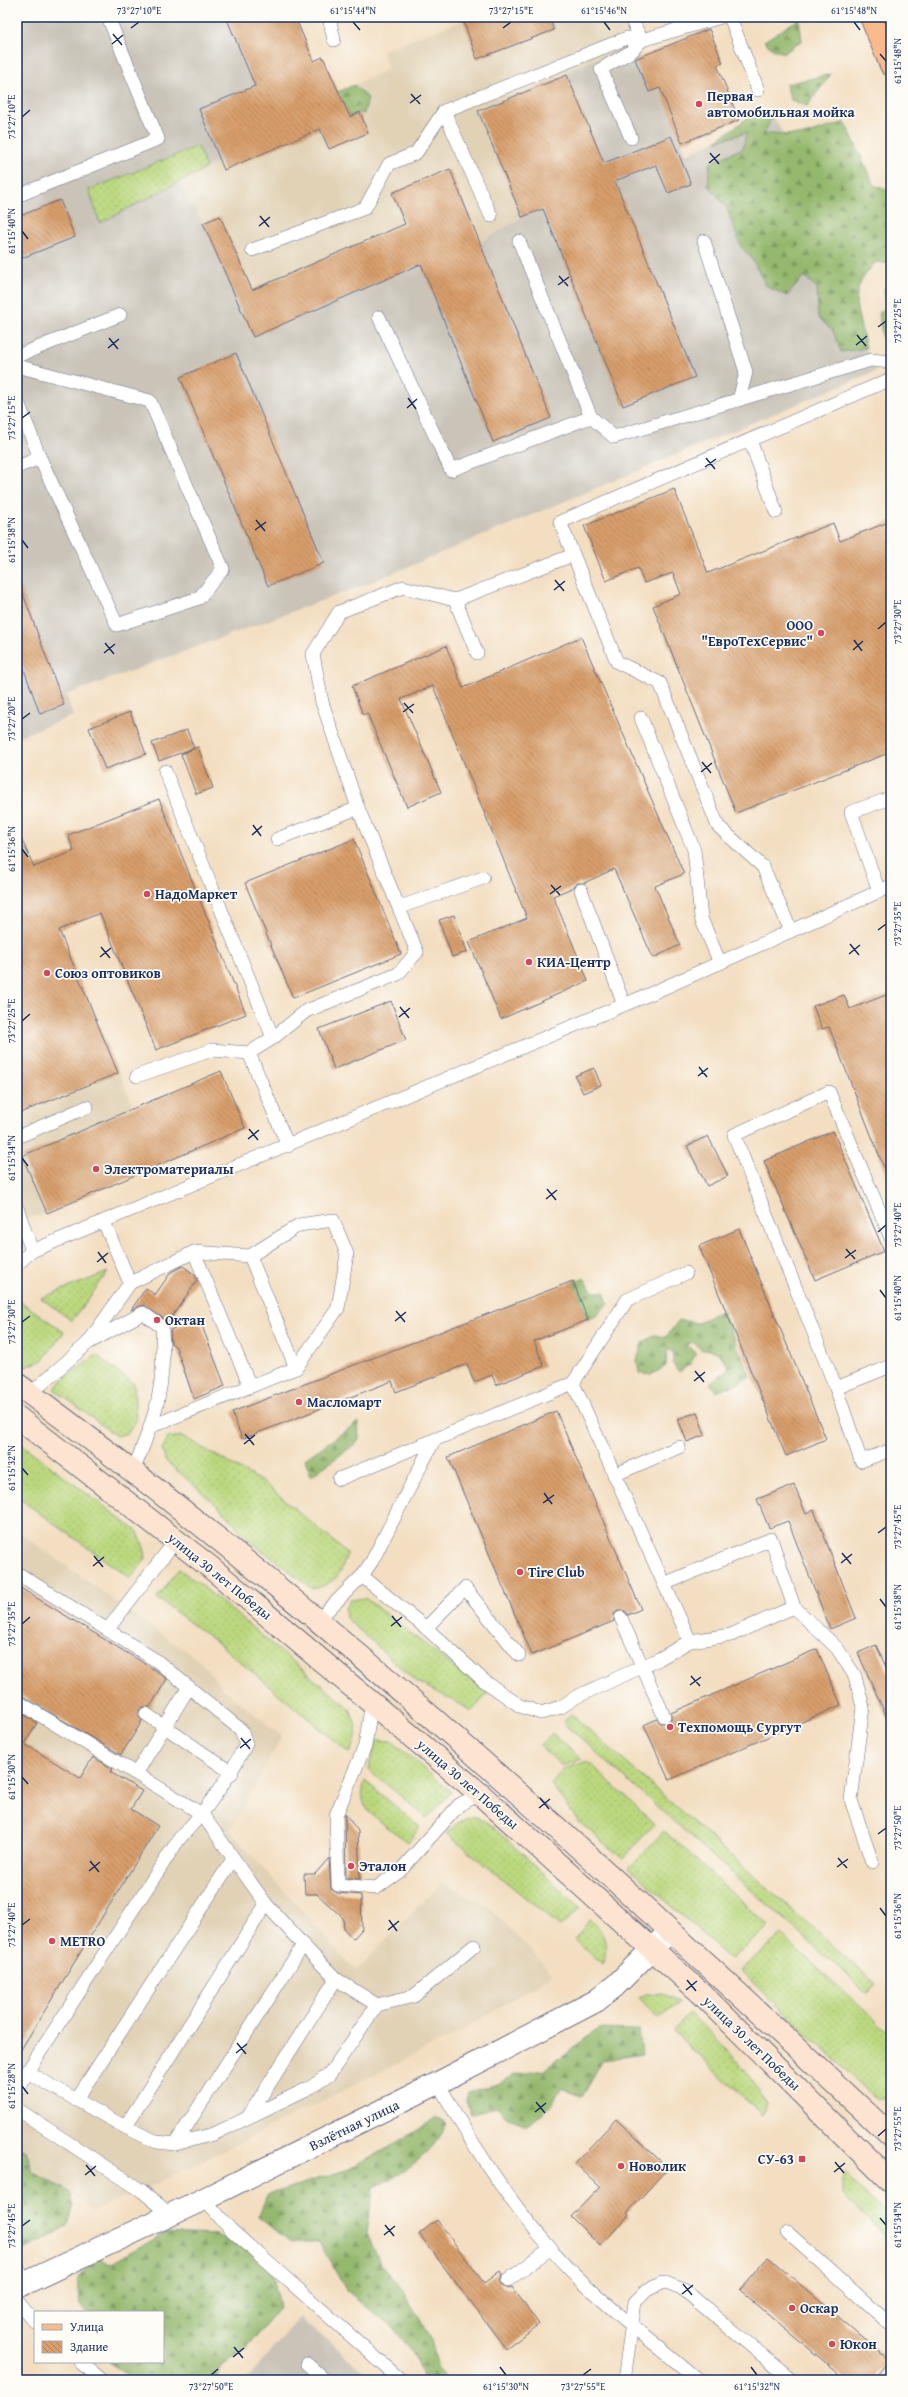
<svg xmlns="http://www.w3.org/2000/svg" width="908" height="2397" font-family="'Gentium Book Plus',serif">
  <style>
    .built { fill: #e1d2b6 }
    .industrial { fill: #c9c3b8 }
    .grass { fill: url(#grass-dots); stroke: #6b846e }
    .forest { fill: url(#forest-firs); stroke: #587466 }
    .building { fill: url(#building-back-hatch) }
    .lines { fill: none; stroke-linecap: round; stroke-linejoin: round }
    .lane-casing { stroke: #676c81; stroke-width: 14 }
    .street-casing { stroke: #676c81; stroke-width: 24 }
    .secondary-casing { stroke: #676c81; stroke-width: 24 }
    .primary-casing { stroke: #676c81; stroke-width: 24 }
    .lane { stroke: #fff; stroke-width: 13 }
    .street { stroke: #fff; stroke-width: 22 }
    .secondary { stroke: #fde4d1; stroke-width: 22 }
    .primary { stroke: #fabb8c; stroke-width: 22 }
    .ticks { fill: none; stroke: #1b2f5e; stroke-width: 1.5 }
    .poi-dot { fill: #d1495b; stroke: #fdfcf7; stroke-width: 1.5 }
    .labels { text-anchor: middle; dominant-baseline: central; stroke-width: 3.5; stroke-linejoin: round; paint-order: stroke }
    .poi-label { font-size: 14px; font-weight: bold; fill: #1b2f5e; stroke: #fdfcf7; text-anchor: start }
    .street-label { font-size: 14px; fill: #1b2f5e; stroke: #fdfcf7 }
    .neatline { fill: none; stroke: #1b2f5e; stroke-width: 1.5 }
    .ticks-label { font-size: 10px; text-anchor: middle; fill: #1b2f5e }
  </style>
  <defs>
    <pattern id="grass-dots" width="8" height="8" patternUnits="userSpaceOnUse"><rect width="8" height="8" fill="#bbd87e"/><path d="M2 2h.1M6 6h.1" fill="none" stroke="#a0ba6f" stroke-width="1.8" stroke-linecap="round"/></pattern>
    <pattern id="forest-firs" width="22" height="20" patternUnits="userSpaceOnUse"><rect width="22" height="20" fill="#94b86d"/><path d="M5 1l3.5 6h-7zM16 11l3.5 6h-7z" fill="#78965d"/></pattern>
    <pattern id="building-back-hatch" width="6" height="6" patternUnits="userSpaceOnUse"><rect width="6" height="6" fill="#d89e6b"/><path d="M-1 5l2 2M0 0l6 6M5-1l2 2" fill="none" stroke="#ae815b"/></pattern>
  </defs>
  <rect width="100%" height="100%" fill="#fdfcf7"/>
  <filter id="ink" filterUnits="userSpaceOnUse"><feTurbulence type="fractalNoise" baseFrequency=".025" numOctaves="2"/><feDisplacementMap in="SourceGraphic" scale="8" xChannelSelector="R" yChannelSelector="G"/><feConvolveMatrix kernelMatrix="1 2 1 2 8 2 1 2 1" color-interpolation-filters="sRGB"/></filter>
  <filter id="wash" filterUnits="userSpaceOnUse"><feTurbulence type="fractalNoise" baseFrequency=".012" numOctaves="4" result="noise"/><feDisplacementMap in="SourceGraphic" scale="16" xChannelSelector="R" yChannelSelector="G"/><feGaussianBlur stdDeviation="0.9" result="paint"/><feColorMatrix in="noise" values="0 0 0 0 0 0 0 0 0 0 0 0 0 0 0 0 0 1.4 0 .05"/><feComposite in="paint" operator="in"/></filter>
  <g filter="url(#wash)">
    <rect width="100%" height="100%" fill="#f3dec1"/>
    <g class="built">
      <path d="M549,17H620L626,25L630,45L572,69L567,75L478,111L522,217L480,242L417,266L253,337L203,223L179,182L338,92L388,69L382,51L463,20L477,59L554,30Z"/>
      <path d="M17,828L158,1165L47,1213L17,1222Z"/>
      <path d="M17,1531L201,1662L222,1688L282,1736L230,1831L356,1971L442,1882L489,1907L553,1974L462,2031L142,2191L93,2210L17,2160Z"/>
    </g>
    <g class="industrial">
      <path d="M17,17H295L314,61L323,57L320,129L224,170L220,161L179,182L203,223L253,336L417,266L480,242L521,218L478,111L566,75L572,69L630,45L649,92L660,88L686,154L773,115L845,252L866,348L876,371L372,582L66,695L73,716L17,737Z"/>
      <path d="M300,2317L373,2380H246Z"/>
    </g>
    <g class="grass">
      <path d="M198,146L206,168L100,223L89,190Z"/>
      <path d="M108,1272L72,1321L41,1298Z"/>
      <path d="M17,1299L64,1332L43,1360L23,1368L17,1362Z"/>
      <path d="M96,1355L134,1384L136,1421L128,1433L116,1436L54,1389L61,1381Z"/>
      <path d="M182,1436L266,1484L347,1553C341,1575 336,1583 313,1589L247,1539L222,1510L165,1460L162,1449L168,1438Z"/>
      <path d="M17,1441L138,1532L145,1551L146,1559L130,1578L17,1497Z"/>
      <path d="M179,1569L201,1585L350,1709C357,1726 360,1737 349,1753L219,1644L157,1598Z"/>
      <path d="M365,1598L488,1693L472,1711L414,1680L346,1618L345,1608L350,1600Z"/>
      <path d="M571,1714L876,1984L867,1993L563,1723Z"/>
      <path d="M552,1733L582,1759L562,1766L540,1746Z"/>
      <path d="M377,1740L392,1741L451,1792L427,1818L368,1769Z"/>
      <path d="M588,1761L654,1824L623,1859L579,1822L551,1784L563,1769Z"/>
      <path d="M365,1781L420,1827L408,1842C394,1831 370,1819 364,1803C361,1795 363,1788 365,1781Z"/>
      <path d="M473,1816L490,1824L580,1908L560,1926L446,1833L457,1823Z"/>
      <path d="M664,1831L769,1926L731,1959L629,1868Z"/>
      <path d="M590,1919C604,1929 610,1948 602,1964L575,1939Z"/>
      <path d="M781,1935L891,2034V2102L876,2099L740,1970Z"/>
      <path d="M648,1993L662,1994L679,2001L659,2018L639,1998Z"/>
      <path d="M689,2013C720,2041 747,2068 767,2104L762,2115L673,2031Z"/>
      <path d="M843,2172L891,2219V2241L843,2195Z"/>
    </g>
    <g class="forest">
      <path d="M799,19L802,41L784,53L772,49L764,41Z"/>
      <path d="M831,74L807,106L791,100L786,84Z"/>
      <path d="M354,85L368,98L364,114L360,112L350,117L338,92Z"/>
      <path d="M757,111L773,115L764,134L804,135L845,122L874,185L891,192V264L876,262C845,293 858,310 866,348L841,352L833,331L818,317L817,288L804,276L787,296L766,286L751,257L741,247L727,208L708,185L710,163L743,148L746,133L716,141Z"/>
      <path d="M891,278V337L882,338L879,313L886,308L884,289Z"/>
      <path d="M584,1278L593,1292H604L608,1303L598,1314L588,1320L573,1281Z"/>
      <path d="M722,1310L750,1376L737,1384L718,1391L710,1384L729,1368C721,1354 718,1349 701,1350L693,1342L687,1345L696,1354L690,1364L679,1372L673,1364V1351L667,1350L666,1366L651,1375L639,1373L637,1361L642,1343L654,1336L666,1337L679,1320L698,1323Z"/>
      <path d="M358,1422L359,1439L354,1445L311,1476L305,1459Z"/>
      <path d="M598,2029L639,2030L642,2054L603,2060L582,2097L562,2088L551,2106L527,2125L506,2117L496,2107L471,2113L466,2102L468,2093L498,2085L511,2076L544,2070Z"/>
      <path d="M436,2117L447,2124C430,2159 404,2170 373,2189L367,2233L380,2263L404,2293L430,2336L438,2368L447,2380H423L415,2356L395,2330L346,2290L319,2242H291L258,2217L267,2195L349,2169L418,2130Z"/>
      <path d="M17,2148L26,2150L33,2172L70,2192L74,2206L68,2225L21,2252L24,2240H17V2213L26,2204L17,2190Z"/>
      <path d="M165,2233L216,2235L248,2249L273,2275L279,2308L244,2351L222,2366L216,2380H131L125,2372L108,2362H163V2312H86L80,2304L78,2278L98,2257L110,2264Z"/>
    </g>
    <g id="blocks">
      <g class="building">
        <path d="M226,17H295L314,61L323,57L350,117L360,112L368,133L329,149L320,129L224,170L199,109L255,86Z"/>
        <path d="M472,17H549L554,30L477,59L463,20Z"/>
        <path d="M709,29L723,63L717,65L739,120L682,143L660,88L649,92L635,59Z"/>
        <path d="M567,75L604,163L671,136L691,184L668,193L656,165L615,181L695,377L623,406L543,209L522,217L478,111Z"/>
        <path d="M450,169L551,418L493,442L421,264L253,337L203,223L220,216L252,290L405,224L392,193Z"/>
        <path d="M60,200L75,237L17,260V217Z"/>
        <path d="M236,353L324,563L268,586L180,377Z"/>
        <path d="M674,489L708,573L833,523L840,541L891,521V752L736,813L653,606L681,594L673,573L644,583L638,568L606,581L584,526Z"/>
        <path d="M19,583L64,705L40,714L17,650V584Z"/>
        <path d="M581,637L684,874L655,886L680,945L653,958L614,869L584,883H578L574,887L553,896L588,981L501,1019L469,942L527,918L433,686L401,699L441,792L407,807L367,713L363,715L352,686L446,646L463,688Z"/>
        <path d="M130,712L146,754L105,769L89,728Z"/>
        <path d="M187,730L194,748L159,761L152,743Z"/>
        <path d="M198,747L213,788L196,794L181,754Z"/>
        <path d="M159,799L246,1014L156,1050L100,913L59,930L118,1073L17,1114V829L34,867L74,851L68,835Z"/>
        <path d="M354,839L401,954L293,998L245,883Z"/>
        <path d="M454,915L467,952L452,957L439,920Z"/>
        <path d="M891,993V1183H890L829,1027L822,1029L813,1006L844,995L850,1009Z"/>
        <path d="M391,1001L406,1040L334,1069L319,1029Z"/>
        <path d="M594,1068L601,1085L583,1093L575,1076Z"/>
        <path d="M221,1071L245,1128L47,1213L22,1156Z"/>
        <path d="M833,1131L884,1251L815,1280L764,1161Z"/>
        <path d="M708,1136L728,1176L707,1186L687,1146Z"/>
        <path d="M739,1229L826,1439L786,1456L699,1246Z"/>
        <path d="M183,1266L195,1275L197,1281L168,1322L144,1305L131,1310L146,1288L155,1295L171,1272Z"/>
        <path d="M573,1281L588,1320L534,1341L544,1366L496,1385L492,1375L474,1382L467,1364L396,1392L392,1381L242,1439L232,1412Z"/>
        <path d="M199,1318L225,1386L194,1399L176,1347L171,1343L170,1330Z"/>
        <path d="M556,1411L641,1609L628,1615L625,1611H618L614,1614V1621L532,1655L448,1457Z"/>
        <path d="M697,1412L705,1435L687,1442L678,1419Z"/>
        <path d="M794,1485L806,1514L814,1510L856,1618L830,1629L788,1521L769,1528L757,1499Z"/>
        <path d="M17,1586L155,1670L167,1679L150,1707H143L139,1710V1717L142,1721L121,1755L17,1693Z"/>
        <path d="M876,1645L891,1678V1727L858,1653Z"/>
        <path d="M817,1649L841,1705L669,1780L644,1725L657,1719L660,1723H667L671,1720V1713Z"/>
        <path d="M17,1710L37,1723L25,1744L80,1778L93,1757L113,1769L110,1772L142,1791L131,1809L158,1826L17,2056Z"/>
        <path d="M345,1814L358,1831L360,1879L346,1878Z"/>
        <path d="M329,1858L331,1889L337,1893L361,1895L362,1929L353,1939L344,1929L343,1918L317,1894H305L304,1874H315Z"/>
        <path d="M616,2119L668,2168L627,2213L629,2215L600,2246L571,2217L600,2187L575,2163Z"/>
        <path d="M437,2220L484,2283L500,2271L502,2275L499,2282L501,2286L508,2289L512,2287L539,2324L506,2349L419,2234Z"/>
        <path d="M768,2257L889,2360L873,2380H846L740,2290Z"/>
      </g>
    </g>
  </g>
  <g filter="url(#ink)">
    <use href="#blocks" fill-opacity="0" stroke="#676c81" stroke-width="1"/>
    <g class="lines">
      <g class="lane-casing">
        <g id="lane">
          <path d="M329,17L334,40"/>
          <path d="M630,17L642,40"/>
          <path d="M730,17L758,90"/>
          <path d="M444,111L491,216"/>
          <path d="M631,138L601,69L632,51L642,40"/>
          <path d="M17,196L158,139L108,17"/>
          <path d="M519,241L591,417"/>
          <path d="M704,241L746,372L739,400"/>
          <path d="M252,250L365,208L389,164L416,153L444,111L627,38L642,40L721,17"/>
          <path d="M379,317L451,470L591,417L614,437L871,360L891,362"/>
          <path d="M17,356L120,315"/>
          <path d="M17,366L150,401L223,569L199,598L117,625L40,458L17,400"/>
          <path d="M750,440L776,512"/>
          <path d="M17,467L40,458"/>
          <path d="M455,600L477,653"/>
          <path d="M641,718L694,850L701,918L720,963"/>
          <path d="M165,771L273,1038"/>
          <path d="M358,808L322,702L313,654L339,612L403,587L455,600L573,555"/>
          <path d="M581,890L624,1005"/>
          <path d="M879,892L851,812L891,798"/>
          <path d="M400,907L483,878"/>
          <path d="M791,931L763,867L718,826L660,683L617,662L560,522L891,379"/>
          <path d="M249,1053L288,1146"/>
          <path d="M137,1076L212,1050L249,1053L273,1038L306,1011L398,974L417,952L358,808L277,839"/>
          <path d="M17,1137L87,1107"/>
          <path d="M17,1208L32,1251"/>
          <path d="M104,1222L130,1283"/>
          <path d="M891,1238L829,1092L734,1135L836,1388L861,1461L891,1450"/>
          <path d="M194,1252L250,1386"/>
          <path d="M250,1256L299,1225L333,1220L347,1254L338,1308L296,1368"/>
          <path d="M17,1264L32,1251L650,994L891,886"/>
          <path d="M88,1343L130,1283L194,1252L250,1256L296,1368L152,1426"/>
          <path d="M573,1383L627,1300L686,1273"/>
          <path d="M836,1388L891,1366"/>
          <path d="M30,1394L88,1343L143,1313L162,1327C166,1387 156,1416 133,1471"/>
          <path d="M614,1475L679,1447"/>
          <path d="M339,1479L573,1383L690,1641"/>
          <path d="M17,1573L157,1661L241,1730L246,1744C228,1780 207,1810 179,1839L27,2072L17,2092"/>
          <path d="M362,1576L426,1628L483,1680L520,1706L541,1713L561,1707L576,1697L659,1659L690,1641L731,1635L794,1607"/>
          <path d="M664,1584L771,1539L794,1607L837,1648L855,1676L863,1707L851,1800L872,1862"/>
          <path d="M621,1618L664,1716"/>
          <path d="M317,1621L362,1576L372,1561L434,1440"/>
          <path d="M426,1628L465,1588L519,1655"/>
          <path d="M108,1629L176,1540"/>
          <path d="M17,1701L202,1814L266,1904L303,1945L336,1979L377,2005L414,1996L474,1946"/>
          <path d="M372,1702L365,1746L336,1815L338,1885L376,1888L400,1871L459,1805L480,1794"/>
          <path d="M146,1714L232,1773"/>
          <path d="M137,1772L189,1687"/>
          <path d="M27,2072L125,2127L157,2142L175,2144L214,2134L311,2087L329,2075L377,2005"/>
          <path d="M438,2083C478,2156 527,2231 589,2288C623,2320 662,2349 698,2380"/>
          <path d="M76,2100L233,1859"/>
          <path d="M17,2109L142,2191L171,2215"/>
          <path d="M248,2117L336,1979"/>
          <path d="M125,2127L266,1904"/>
          <path d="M175,2144L303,1945"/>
          <path d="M204,2199L230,2229L401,2380"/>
          <path d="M788,2233L891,2325"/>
          <path d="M17,2267L26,2283"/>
          <path d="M507,2281L551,2248"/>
          <path d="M17,2301L35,2322"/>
          <path d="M80,2362L102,2380"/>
          <path d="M307,2364L325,2380"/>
          <path d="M624,2380L635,2302L647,2290L663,2282L684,2290L792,2380"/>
        </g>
      </g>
      <g class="street-casing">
        <path id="street" d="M17,2287L204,2199L438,2083L596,2001L615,1986L670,1931"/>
      </g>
      <g class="secondary-casing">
        <g id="secondary">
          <path d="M17,1384C327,1611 611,1873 891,2136"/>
          <path d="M17,1417L210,1567L480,1794L702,1994L891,2182"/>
        </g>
      </g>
      <g class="primary-casing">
        <path id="primary" d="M871,17L891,65"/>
      </g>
      <use href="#lane" class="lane"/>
      <use href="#street" class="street"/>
      <use href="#secondary" class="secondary"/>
      <use href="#primary" class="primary"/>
    </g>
  </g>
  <path class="ticks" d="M353,22L360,30M604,22L610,30M854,22L860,30M131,28L139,22M503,28L511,22M113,34L122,45M112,44L123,35M880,54L886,61M411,94L420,104M410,103L421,95M22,117L30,110M710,153L719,164M709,163L720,154M260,216L269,227M259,226L270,217M22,231L28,239M559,276L568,286M558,285L569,277M878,327L886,321M857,335L866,346M109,338L118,349M856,345L867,336M108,348L119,339M408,398L416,409M407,408L417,399M22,418L30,412M706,458L715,469M705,467L716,459M256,520L265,531M255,530L266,522M22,540L28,548M555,580L564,591M554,590L565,581M878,629L886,622M854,640L862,651M105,643L114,654M853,650L863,641M104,653L115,644M404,703L413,713M403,712L414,704M22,719L30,713M702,762L711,773M701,772L712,763M253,825L261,836M252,835L262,826M22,849L28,857M551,885L560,895M550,894L561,886M878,930L886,924M850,944L859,955M101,947L110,958M849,954L860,945M100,957L111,948M400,1007L409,1018M399,1017L410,1008M22,1021L30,1014M699,1067L707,1077M698,1076L708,1068M249,1129L258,1140M248,1139L259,1130M22,1158L28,1166M547,1189L556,1200M546,1199L557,1190M878,1232L886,1225M846,1249L855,1259M98,1252L106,1263M845,1258L856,1250M97,1262L108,1253M880,1290L886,1298M396,1311L405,1322M395,1321L406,1312M22,1322L30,1316M695,1371L704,1382M694,1381L705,1372M245,1434L254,1445M244,1444L255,1435M22,1468L28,1475M544,1493L552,1504M543,1503L554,1495M878,1533L886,1527M842,1553L851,1564M94,1556L103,1567M841,1563L852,1554M93,1566L104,1557M880,1599L886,1607M392,1616L401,1627M22,1624L30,1617M391,1626L402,1617M691,1676L700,1686M690,1685L701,1677M241,1738L250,1749M240,1748L251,1739M22,1777L28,1784M540,1798L549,1809M539,1808L550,1799M878,1834L886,1828M838,1858L847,1868M90,1861L99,1872M837,1867L848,1859M89,1871L100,1862M880,1908L886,1916M389,1920L397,1931M22,1925L30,1919M388,1930L399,1921M687,1980L696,1991M686,1990L697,1981M237,2043L246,2054M236,2053L247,2044M22,2086L28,2094M536,2102L545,2113M535,2112L546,2103M878,2136L886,2129M835,2162L844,2173M86,2165L95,2176M834,2172L845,2163M85,2175L96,2166M880,2218L886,2225M385,2225L394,2236M22,2226L30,2220M384,2235L395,2226M683,2284L692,2295M682,2294L693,2285M234,2347L243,2358M233,2357L244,2348M500,2367L506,2375M751,2367L757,2375M211,2375L218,2369M583,2375L591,2369"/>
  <g class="poi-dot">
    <circle cx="699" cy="104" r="4"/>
    <circle cx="821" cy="633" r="4"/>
    <circle cx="147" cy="894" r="4"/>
    <circle cx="529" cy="962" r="4"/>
    <circle cx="47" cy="973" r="4"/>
    <circle cx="96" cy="1169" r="4"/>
    <circle cx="157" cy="1320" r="4"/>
    <circle cx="299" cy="1402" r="4"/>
    <circle cx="520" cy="1572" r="4"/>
    <circle cx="670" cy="1727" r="4"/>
    <circle cx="351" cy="1866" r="4"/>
    <circle cx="52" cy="1941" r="4"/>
    <rect x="798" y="2155" width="8" height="8" rx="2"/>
    <circle cx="621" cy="2166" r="4"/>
    <circle cx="792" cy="2308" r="4"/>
    <circle cx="832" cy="2344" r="4"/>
  </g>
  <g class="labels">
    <g class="poi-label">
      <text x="707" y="96">Первая<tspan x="707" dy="16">автомобильная мойка</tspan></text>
      <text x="813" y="625" text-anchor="end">ООО<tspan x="813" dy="16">"ЕвроТехСервис"</tspan></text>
      <text x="155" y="894">НадоМаркет</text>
      <text x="537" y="962">КИА-Центр</text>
      <text x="55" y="973">Союз оптовиков</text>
      <text x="104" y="1169">Электроматериалы</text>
      <text x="165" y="1320">Октан</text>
      <text x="307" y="1402">Масломарт</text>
      <text x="528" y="1572">Tire Club</text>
      <text x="678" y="1727">Техпомощь Сургут</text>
      <text x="359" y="1866">Эталон</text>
      <text x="60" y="1941">METRO</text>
      <text x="794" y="2159" text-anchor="end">СУ-63</text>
      <text x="629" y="2166">Новолик</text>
      <text x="800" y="2308">Оскар</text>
      <text x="840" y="2344">Юкон</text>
    </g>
    <g class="street-label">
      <text transform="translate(220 1576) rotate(39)">улица 30 лет Победы</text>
      <text transform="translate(468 1784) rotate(41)">улица 30 лет Победы</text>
      <text transform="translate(752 2043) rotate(44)">улица 30 лет Победы</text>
      <text transform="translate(354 2125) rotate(-26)">Взлётная улица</text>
    </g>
  </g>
  <rect width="908" height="2397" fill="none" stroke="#fdfcf7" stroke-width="44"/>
  <rect x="34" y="2311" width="130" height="52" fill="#fdfcf7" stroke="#a3aaba"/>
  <rect x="42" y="2324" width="20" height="6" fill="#fabb8c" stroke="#a3aaba"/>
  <text x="70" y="2331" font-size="12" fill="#1b2f5e">Улица</text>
  <rect x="42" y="2341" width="20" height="12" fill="url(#building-back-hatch)" stroke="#a3aaba"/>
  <text x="70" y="2351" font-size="12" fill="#1b2f5e">Здание</text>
  <rect x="22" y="22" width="864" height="2353" class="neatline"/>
  <g class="ticks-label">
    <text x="139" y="14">73°27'10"E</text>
    <text x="353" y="14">61°15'44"N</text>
    <text x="511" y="14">73°27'15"E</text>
    <text x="604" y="14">61°15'46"N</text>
    <text x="854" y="14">61°15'48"N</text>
    <text transform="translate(897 61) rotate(-90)" y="4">61°15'48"N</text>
    <text transform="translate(11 117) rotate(-90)" y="4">73°27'10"E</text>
    <text transform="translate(11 231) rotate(-90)" y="4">61°15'40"N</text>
    <text transform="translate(897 321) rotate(-90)" y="4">73°27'25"E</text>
    <text transform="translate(11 418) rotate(-90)" y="4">73°27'15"E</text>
    <text transform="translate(11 540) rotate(-90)" y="4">61°15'38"N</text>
    <text transform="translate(897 622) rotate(-90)" y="4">73°27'30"E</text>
    <text transform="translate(11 719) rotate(-90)" y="4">73°27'20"E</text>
    <text transform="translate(11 849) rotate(-90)" y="4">61°15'36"N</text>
    <text transform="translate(897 924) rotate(-90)" y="4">73°27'35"E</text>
    <text transform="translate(11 1021) rotate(-90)" y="4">73°27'25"E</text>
    <text transform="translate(11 1158) rotate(-90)" y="4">61°15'34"N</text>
    <text transform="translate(897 1225) rotate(-90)" y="4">73°27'40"E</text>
    <text transform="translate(897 1298) rotate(-90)" y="4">61°15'40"N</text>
    <text transform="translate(11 1322) rotate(-90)" y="4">73°27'30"E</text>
    <text transform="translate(11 1468) rotate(-90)" y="4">61°15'32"N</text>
    <text transform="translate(897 1527) rotate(-90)" y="4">73°27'45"E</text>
    <text transform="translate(897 1607) rotate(-90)" y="4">61°15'38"N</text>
    <text transform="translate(11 1624) rotate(-90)" y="4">73°27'35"E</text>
    <text transform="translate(11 1777) rotate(-90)" y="4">61°15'30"N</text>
    <text transform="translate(897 1828) rotate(-90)" y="4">73°27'50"E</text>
    <text transform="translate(897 1916) rotate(-90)" y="4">61°15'36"N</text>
    <text transform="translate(11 1925) rotate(-90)" y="4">73°27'40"E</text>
    <text transform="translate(11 2086) rotate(-90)" y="4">61°15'28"N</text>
    <text transform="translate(897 2129) rotate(-90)" y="4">73°27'55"E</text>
    <text transform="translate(897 2225) rotate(-90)" y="4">61°15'34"N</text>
    <text transform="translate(11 2226) rotate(-90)" y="4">73°27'45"E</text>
    <text x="211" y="2390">73°27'50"E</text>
    <text x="506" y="2390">61°15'30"N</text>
    <text x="583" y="2390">73°27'55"E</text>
    <text x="757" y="2390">61°15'32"N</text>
  </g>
</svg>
